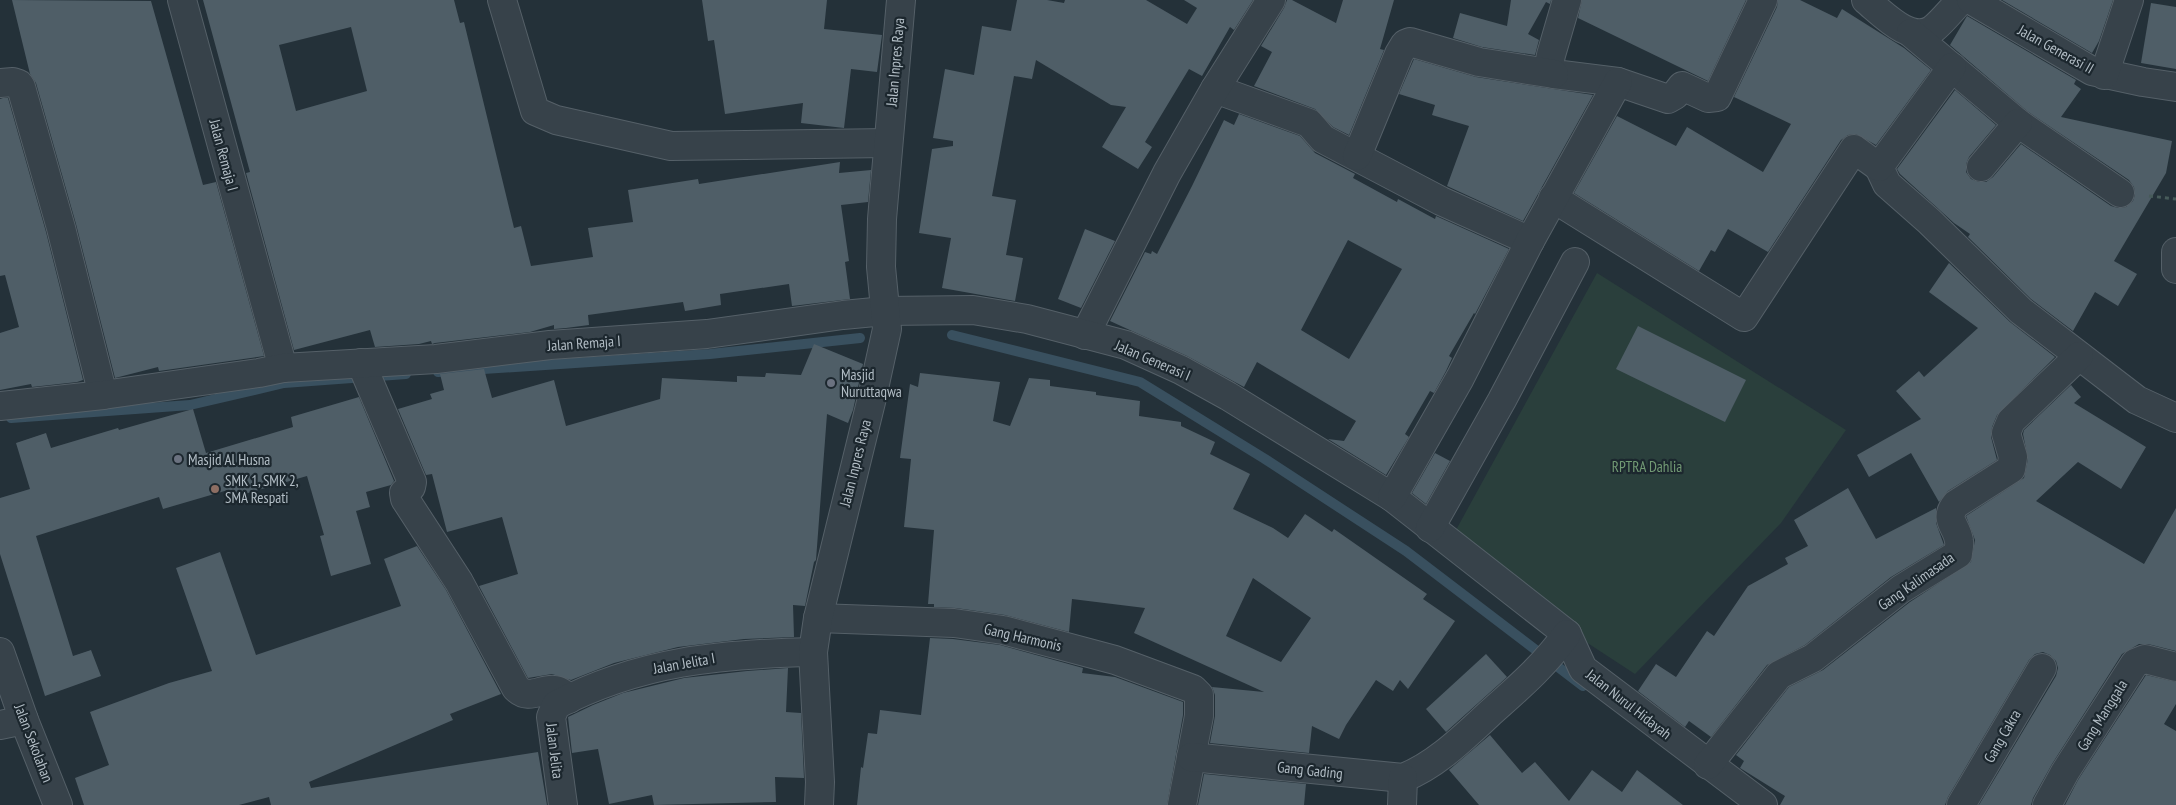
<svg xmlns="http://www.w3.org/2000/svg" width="2176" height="805" font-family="'PT Sans Narrow',sans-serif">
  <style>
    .green { fill: #2a3f3c }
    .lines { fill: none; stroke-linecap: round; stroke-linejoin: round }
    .stream { stroke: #39505f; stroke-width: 10 }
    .building { fill: #4f5e67; fill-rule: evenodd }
    .minor-casing { stroke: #556068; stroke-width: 30 }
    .path { stroke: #475b5a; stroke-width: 3; stroke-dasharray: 4 4; stroke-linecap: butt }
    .minor { stroke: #37424a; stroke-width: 28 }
    .worship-dot { fill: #6b7280; stroke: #1c272e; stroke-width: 2 }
    .education-dot { fill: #8d6e63; stroke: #1c272e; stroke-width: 2 }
    .labels { text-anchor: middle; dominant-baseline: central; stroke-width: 4.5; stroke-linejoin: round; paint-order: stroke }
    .street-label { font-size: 15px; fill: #b2bdc5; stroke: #1c272e }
    .poi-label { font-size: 15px; fill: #b2bdc5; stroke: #1c272e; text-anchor: start }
    .park-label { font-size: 15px; fill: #729a74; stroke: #1c272e }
  </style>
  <rect width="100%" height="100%" fill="#243139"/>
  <path class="green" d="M1597,273L1846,430L1781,523L1635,674L1445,550Z"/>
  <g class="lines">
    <g class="stream">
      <path d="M952,335L1140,382L1265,459L1406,551L1583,686"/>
      <path d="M438,372L710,354L860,338"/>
      <path d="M11,418L190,405L284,383L406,374"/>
    </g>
  </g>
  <g class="building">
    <path d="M12,0L151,1L203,185L216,182L264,356L159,371L158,367L115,378L76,224L36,83L30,74Z"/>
    <path d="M203,0H454L460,23L464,22L514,228L521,226L531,266L593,257L588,228L633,222L628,190L698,179L699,184L840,162L839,173L871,170L868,202L841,205L849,261L845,262L850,299L792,306L789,284L720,294L721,305L685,311L683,302L588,315L589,325L566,328L554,329V325L530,332L435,343L432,344L431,341L419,344L375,347L370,330L294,350L246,173L250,172ZM351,27L367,91L296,111L279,45Z"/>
    <path d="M702,0H827L824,29L882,35L877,72L851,69L844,128L801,123L803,103L725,114L714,40L708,41Z"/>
    <path d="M1017,0H1047L1064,3L1065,0H1146L1187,24L1197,8L1184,0H1253L1234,30L1230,27L1202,76L1189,69L1145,142L1152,147L1138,169L1102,147L1126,107L1111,105L1036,60L1032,79L1014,76L992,196L1016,200L1006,255L1023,258L1015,301L942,288L951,238L919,233L932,149L953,146V141L933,138L945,69L974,75L982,26L1011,31Z"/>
    <path d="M1287,0H1292L1336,23L1343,0H1394L1380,49L1384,50L1349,135L1333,127L1315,109L1254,86L1272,52L1261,46L1284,8Z"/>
    <path d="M1511,0H1551L1550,4L1546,2L1528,34L1539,40L1535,55L1482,47L1453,38L1460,13L1507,26Z"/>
    <path d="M1582,0H1746L1708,81L1578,18Z"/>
    <path d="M1778,0H1800L1837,18L1842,9L1904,48L1931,70L1876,145L1856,134L1848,135L1841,140L1768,252L1728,229L1715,252L1711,250L1699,271L1574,193L1617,116L1676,146L1687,127L1763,172L1791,124L1734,97L1777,7Z"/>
    <path d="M2002,0H2113L2099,41L2092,53Z"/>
    <path d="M2151,3L2176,7V69L2141,63Z"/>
    <path d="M1967,16L2076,80L2074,84L2081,89L2061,117L2172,141L2166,173L2114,261L2137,274L2118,306L2095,292L2073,331L2031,299L1968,237L1970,234L1954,223L1900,174L1897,169L1955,90L1996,125L1969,157L1966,164V172L1971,179L1979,182H1986L1993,177L2021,144L2111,206L2118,208L2126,207L2133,201L2135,195L2134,187L2129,180L2027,111L1950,45Z"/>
    <path d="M1414,59L1476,77L1593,95L1523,221L1447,186L1469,126L1432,115L1435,105L1399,94Z"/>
    <path d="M3,98H8L46,232L83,380L77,382L32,387L31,384L0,390V333L19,327L5,275L0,276V99Z"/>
    <path d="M1239,114L1300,136L1315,153L1355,174L1353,178L1397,202L1398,199L1435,219L1436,216L1509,249L1475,314L1474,313L1449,356L1452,358L1446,371L1434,393L1430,391L1405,434L1409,437L1386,475L1328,439L1344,441L1356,421L1257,362L1244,387L1187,356L1110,321L1145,252L1151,254L1152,251L1157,254L1192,186L1224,120L1234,125ZM1348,240L1402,269L1349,359L1301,330Z"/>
    <path d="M1085,229L1115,241L1081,308L1058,299Z"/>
    <path d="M1949,263L2010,322L2055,357L1997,415L1992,427L1991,437L1997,460L1948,491L1939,502L1911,453L1869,477L1857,455L1921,419L1896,391L1919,371L1924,377L1978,328L1929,292Z"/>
    <path d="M1638,326L1746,380L1725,422L1616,369Z"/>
    <path d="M814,344L863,364L853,410L848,423L827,414L816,560L814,562L805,606L793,605L794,637L744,639L678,647L614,663L571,680L552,674L528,678L479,586L518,574L502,517L447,532L432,474L426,475L398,409L432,399L430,394L444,390L440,374L484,369L492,398L554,380L566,426L660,399L662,378L737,382V376L765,377L766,373L801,375Z"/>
    <path d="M920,373L1000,382L993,421L1010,426L1029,378L1050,380V386L1096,392V395L1140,401L1139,416L1181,422V426L1215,442L1210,454L1250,474L1233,509L1273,528L1288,538L1305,514L1332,532L1334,529L1427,594L1423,599L1455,621L1408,689L1400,680L1393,691L1376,680L1346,725L1339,739L1312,726L1309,753L1210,743L1215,716V695L1212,687L1264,692L1134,633L1145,608L1072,599L1069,632L1005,615L956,608L934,607V604H928L934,530L904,527L911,459L900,458L910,384L918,387ZM1253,578L1311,618L1281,662L1226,636Z"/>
    <path d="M2071,385L2081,397L2074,403L2146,447L2121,489L2078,462L2036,501L2144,564L2176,508V651L2148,644H2139L2122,654L2052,764L2033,798L2031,805H1979L2056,676L2058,668L2056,661L2050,655L2043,652L2035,654L2029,660L1948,797L1945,805H1780L1785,796L1740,768L1744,761L1736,755L1789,687L1823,670L1910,602L1971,562L1975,540L1966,516L2024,478L2028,459L2023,434L2024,430Z"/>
    <path d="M359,397L394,481L391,485L366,492L370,507L356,511L371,564L331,576L320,536L324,535L307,476L231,498L228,490L163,509L159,497L36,536L73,656L91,650L101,676L45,696L0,554V498L30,489L16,443L46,433L51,448L118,428L119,430L193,409L206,453L293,427L291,417Z"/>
    <path d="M1435,453L1450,461L1426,504L1412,493Z"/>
    <path d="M1848,488L1876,539L1936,508V523L1944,545L1891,577L1805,645L1767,665L1711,737L1689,721L1685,727L1638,691L1656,664L1676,677L1707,631L1714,636L1748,586L1788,564L1785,558L1808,546L1794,520Z"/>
    <path d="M417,546L446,590L501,694L450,714L453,720L309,782L311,788L538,752L547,805H271L269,797L239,805H84L75,778L109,765L90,712L169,683L212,671L176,568L220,552L256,655L401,606L384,559Z"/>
    <path d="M930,638L953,639L1000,645L1083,668L1082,673L1115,677L1183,702V715L1167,805H857L861,767L863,768L868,733L877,734L880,710L921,715Z"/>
    <path d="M1486,654L1507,677L1446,732L1426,709Z"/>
    <path d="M788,668L786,712L801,713L804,778L775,777L776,802L654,805L652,795L609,804L598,749L572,753L568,717L593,705L623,693L684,678L747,671Z"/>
    <path d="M2146,675L2176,682V704L2164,724L2176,731V805H2065L2078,780Z"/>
    <path d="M1490,735L1522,773L1535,762L1569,801L1592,770L1622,792L1637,770L1683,805H1479L1449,770Z"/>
    <path d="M1204,774L1306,784L1304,805H1198Z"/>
  </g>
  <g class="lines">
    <g class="minor-casing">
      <g id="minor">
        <path d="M182,0L283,368"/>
        <path d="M502,0L535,111L556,120L671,146L888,143"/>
        <path d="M1567,0L1551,55L1549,65L1554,74L1618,82L1668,99L1675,95L1682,86L1708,98L1717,97L1763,0"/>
        <path d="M1866,0C1882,13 1911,45 1933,29C1943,21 1952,9 1961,0"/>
        <path d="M1971,0L2092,71L2143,82L2176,87"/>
        <path d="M1911,33L2018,123L2120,193"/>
        <path d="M2104,75L2129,0"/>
        <path d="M0,83L13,82L19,84L21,87L61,228L103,395"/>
        <path d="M1215,89L1309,123L1323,139L1441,201L1530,241"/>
        <path d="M1357,156L1399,54L1405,44L1410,42L1479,62L1554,74"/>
        <path d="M1879,167L1887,184L1929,221L2021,311L2137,400L2176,418"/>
        <path d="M1981,167L2018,123"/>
        <path d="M1553,198L1744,317L1854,149L1879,167L1952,67"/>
        <path d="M2176,252V269"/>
        <path d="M1085,335L1167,173L1215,89L1271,0"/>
        <path d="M361,363L412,482L411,487L404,493L405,499L459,582L516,688C529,701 541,688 555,690C561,691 565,695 569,699"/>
        <path d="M0,406L103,395L259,373L283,368L436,359L550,345L707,334L843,315L885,311L973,310L1027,319L1126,345L1181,370L1228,396L1392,497L1567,634L1583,669L1763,805"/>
        <path d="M1392,497L1460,378L1530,241L1618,82"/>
        <path d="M1430,528L1502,400L1575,262"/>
        <path d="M818,618L954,623L1003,630L1115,660L1193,689L1199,695V716L1182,805"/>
        <path d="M0,652L24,720L58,805"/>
        <path d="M0,725L24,720"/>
        <path d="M1191,757L1403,778C1436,765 1463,738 1489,714C1519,687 1543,667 1567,634"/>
        <path d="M1708,765L1779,675L1813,658L1901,589L1958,554C1958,550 1960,545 1959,541C1957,525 1943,520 1956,504L2011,469L2013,457L2006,433L2011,421L2079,356"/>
        <path d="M563,805L551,717L556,705C640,661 720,654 813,652"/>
        <path d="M819,805L820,782L813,652L818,618L871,402L887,329L881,267L882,219L901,0"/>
        <path d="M1402,805L1403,778"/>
        <path d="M1961,805L2042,668"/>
        <path d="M2047,805L2065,772L2135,663L2145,659L2176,667"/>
      </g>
    </g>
    <path class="path" d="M2149,196L2176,199"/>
    <use href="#minor" class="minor"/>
  </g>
  <g class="worship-dot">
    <circle cx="831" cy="383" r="5"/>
    <circle cx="178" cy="459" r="5"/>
  </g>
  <circle class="education-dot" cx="215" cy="489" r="5"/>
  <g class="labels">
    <g class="street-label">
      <text transform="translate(2056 49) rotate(29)">Jalan Generasi II</text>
      <text transform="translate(895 62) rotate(-85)">Jalan Inpres Raya</text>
      <text transform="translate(224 155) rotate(75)">Jalan Remaja I</text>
      <text transform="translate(584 343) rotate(-4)">Jalan Remaja I</text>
      <text transform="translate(1153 360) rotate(23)">Jalan Generasi I</text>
      <text transform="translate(855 463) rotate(-76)">Jalan Inpres Raya</text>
      <text transform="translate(1916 581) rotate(-35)">Gang Kalimasada</text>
      <text transform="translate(1023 637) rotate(13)">Gang Harmonis</text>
      <text transform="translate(684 663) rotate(-10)">Jalan Jelita I</text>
      <text transform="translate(1629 704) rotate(38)">Jalan Nurul Hidayah</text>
      <text transform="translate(2102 715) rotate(-58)">Gang Manggala</text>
      <text transform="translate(2002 736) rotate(-60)">Gang Cakra</text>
      <text transform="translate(34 743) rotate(69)">Jalan Sekolahan</text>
      <text transform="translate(555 751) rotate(83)">Jalan Jelita</text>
      <text transform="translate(1310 770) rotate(6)">Gang Gading</text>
    </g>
    <g class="poi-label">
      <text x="841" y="374">Masjid<tspan x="841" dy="17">Nuruttaqwa</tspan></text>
      <text x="188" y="459">Masjid Al Husna</text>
      <text x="225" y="480">SMK 1, SMK 2,<tspan x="225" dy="17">SMA Respati</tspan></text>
    </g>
    <g class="park-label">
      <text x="1647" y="466">RPTRA Dahlia</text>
    </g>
  </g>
</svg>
